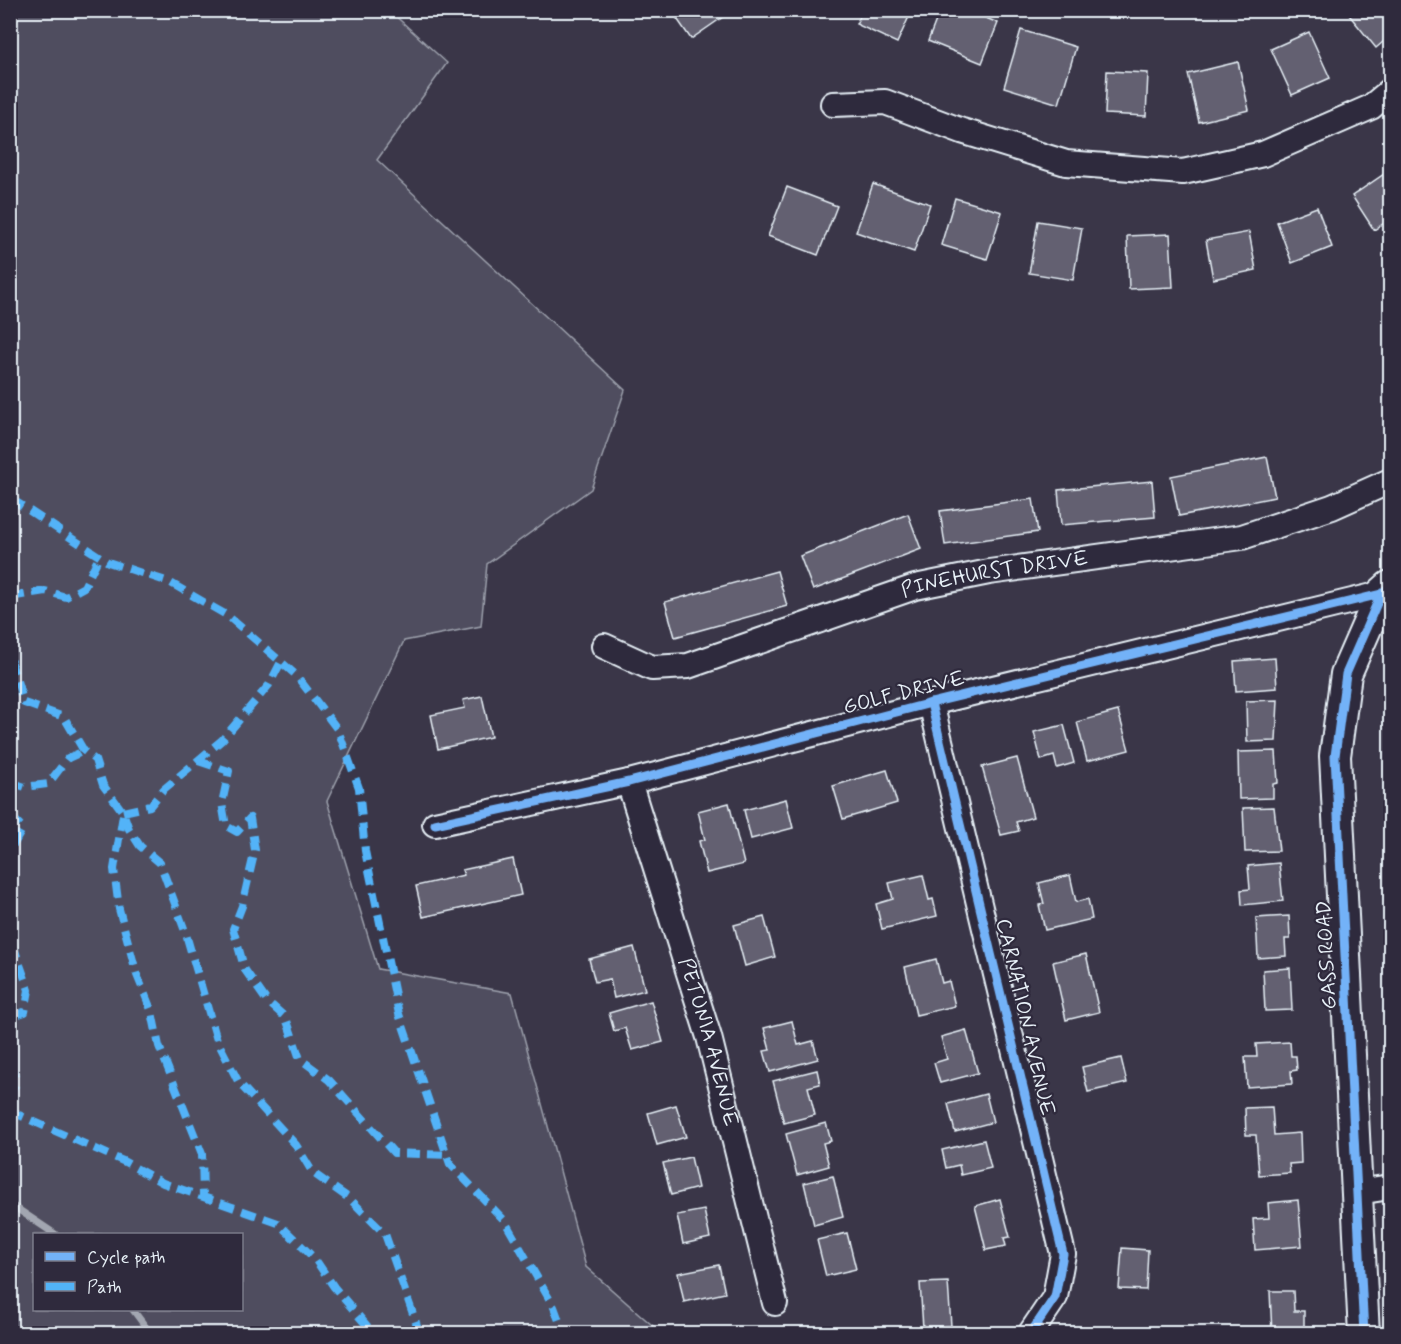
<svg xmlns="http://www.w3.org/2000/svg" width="1401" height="1344" font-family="Mynerve,sans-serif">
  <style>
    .green { fill: #504e5f; stroke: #9ca0ac; stroke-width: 1.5; fill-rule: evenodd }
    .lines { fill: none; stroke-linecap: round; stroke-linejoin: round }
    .stream { stroke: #a2a6b1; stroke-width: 7 }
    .building { fill: #636171; stroke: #e8f1f8; stroke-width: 1.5 }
    .minor-casing { stroke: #e8f1f8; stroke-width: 28 }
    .tertiary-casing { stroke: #e8f1f8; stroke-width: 34 }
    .minor { stroke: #2f2a3d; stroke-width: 24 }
    .tertiary { stroke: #2f2a3d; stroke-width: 30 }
    .quiet { stroke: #52b3f8; stroke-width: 8; stroke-dasharray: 15 8; stroke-linecap: butt }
    .cycleway-casing { stroke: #2f2a3d; stroke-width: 13 }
    .cycleway { stroke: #73b2f8; stroke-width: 9 }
    .labels { text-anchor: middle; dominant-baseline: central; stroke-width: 4.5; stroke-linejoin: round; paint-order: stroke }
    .street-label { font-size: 21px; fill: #e8f1f8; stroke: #2f2a3d }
  </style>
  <rect width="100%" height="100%" fill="#3a3648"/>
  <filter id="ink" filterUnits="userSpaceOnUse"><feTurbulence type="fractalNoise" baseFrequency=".0167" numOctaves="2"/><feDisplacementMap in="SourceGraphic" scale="12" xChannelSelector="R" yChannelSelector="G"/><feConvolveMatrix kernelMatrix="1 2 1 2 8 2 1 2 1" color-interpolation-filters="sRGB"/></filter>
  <g filter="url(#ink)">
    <path class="green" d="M10,11H390L447,63L377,160L625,390L591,489L487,564L481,626L404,641L327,801L378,969L512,993L586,1267L661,1333H11ZM34,1234H242V1310H34Z"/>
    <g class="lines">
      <g class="stream">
        <path d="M10,1204L55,1234"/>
        <path d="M133,1310L151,1334"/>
      </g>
    </g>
    <g class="building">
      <path d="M671,10H733L691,39Z"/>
      <path d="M777,10H808L778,15Z"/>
      <path d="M863,10H912L897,43L856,24Z"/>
      <path d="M940,10H967L998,23L982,63L928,41Z"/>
      <path d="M1345,10H1390V36L1376,48Z"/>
      <path d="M1021,30L1076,47L1059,104L1004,87Z"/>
      <path d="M1309,32L1330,78L1292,95L1271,49Z"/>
      <path d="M1238,62L1249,110L1199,122L1188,74Z"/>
      <path d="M1107,71L1148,73L1146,116L1105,114Z"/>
      <path d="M1390,170V219L1374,230L1352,196Z"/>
      <path d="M873,184L930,204L914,252L856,232Z"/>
      <path d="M787,187L837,206L818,255L768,236Z"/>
      <path d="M955,198L1002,212L987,259L941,245Z"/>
      <path d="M1317,207L1332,247L1292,263L1277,222Z"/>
      <path d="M1038,221L1082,228L1073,280L1029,273Z"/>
      <path d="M1249,232L1256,270L1213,279L1206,240Z"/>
      <path d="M1170,234L1173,287L1129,289L1127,236Z"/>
      <path d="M1267,457L1275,497L1179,516L1171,476Z"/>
      <path d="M1152,481L1155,517L1061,525L1058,490Z"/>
      <path d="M1033,499L1038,532L945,545L940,511Z"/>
      <path d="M908,514L921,549L813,590L800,556Z"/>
      <path d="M777,571L787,606L675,637L665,602Z"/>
      <path d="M1275,658L1277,688L1236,691L1234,661Z"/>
      <path d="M482,696L491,737L438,749L431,715L465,708L463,700Z"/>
      <path d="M1278,700L1276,741L1247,742L1246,701Z"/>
      <path d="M1118,711L1129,750L1087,761L1077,722Z"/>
      <path d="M1064,725L1074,763L1057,768L1054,756L1041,760L1034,732Z"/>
      <path d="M1276,751L1278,783L1273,784V798L1239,799L1238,752Z"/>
      <path d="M1017,758L1033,817L1016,822L1019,831L1001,835L982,767Z"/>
      <path d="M887,770L897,803L843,819L833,786Z"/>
      <path d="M786,799L793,828L751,839L744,810Z"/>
      <path d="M729,803L744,864L707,873L699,841L705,840L698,811Z"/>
      <path d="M1274,807L1279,851L1245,852L1243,808Z"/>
      <path d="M513,859L521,895L423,917L416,886L464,875L462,870Z"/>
      <path d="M1279,863L1283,901L1242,905L1241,890L1250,889L1248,866Z"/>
      <path d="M923,875L929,900L933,899L937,916L882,929L876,904L893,899L889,883Z"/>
      <path d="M1070,875L1076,902L1088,899L1092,919L1045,930L1039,905L1044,904L1039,883Z"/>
      <path d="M1289,916L1290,939H1285L1286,956L1258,958L1256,918Z"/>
      <path d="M764,917L775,957L745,966L734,925Z"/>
      <path d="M634,947L645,990L614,998L610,979L595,982L589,959Z"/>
      <path d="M1086,954L1099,1012L1066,1020L1053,962Z"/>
      <path d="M936,959L942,983L949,981L955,1006L916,1015L905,967Z"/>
      <path d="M1290,968L1292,1010L1265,1011L1263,970Z"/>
      <path d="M651,1001L663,1042L632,1050L625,1028L614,1031L609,1013Z"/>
      <path d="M792,1021L798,1045L813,1041L818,1059L770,1072L764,1051L770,1050L764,1028Z"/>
      <path d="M966,1030L978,1073L940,1083L934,1063L947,1059L941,1037Z"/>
      <path d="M1290,1042L1291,1056H1296L1297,1070L1291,1071L1292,1084L1247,1087L1245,1057H1257L1256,1044Z"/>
      <path d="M1121,1058L1127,1083L1088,1092L1082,1067Z"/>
      <path d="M817,1070L820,1084L808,1087L815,1115L784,1123L773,1081Z"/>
      <path d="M986,1094L993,1122L955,1132L948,1104Z"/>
      <path d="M676,1105L686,1137L657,1145L648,1113Z"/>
      <path d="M1272,1107L1274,1135L1300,1133L1301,1163L1289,1164L1290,1173L1259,1175L1256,1135H1246L1245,1108Z"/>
      <path d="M826,1123L831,1141L823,1143L829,1166L797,1175L786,1134Z"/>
      <path d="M984,1140L991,1168L961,1175L959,1165L946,1168L942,1150Z"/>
      <path d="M691,1157L698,1188L671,1195L663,1163Z"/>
      <path d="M833,1176L843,1217L814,1225L804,1183Z"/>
      <path d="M1000,1199L1010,1237L1004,1238L1006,1246L986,1250L975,1206Z"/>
      <path d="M1298,1200L1302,1246L1255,1250L1253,1219L1269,1218L1268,1203Z"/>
      <path d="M704,1210L710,1238L683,1244L677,1215Z"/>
      <path d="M847,1233L856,1269L826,1276L817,1240Z"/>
      <path d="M1122,1248L1148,1250L1146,1290L1119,1289Z"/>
      <path d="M719,1265L725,1293L684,1302L678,1273Z"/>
      <path d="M948,1282L951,1326L923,1328L920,1283Z"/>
      <path d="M1270,1291H1293L1294,1311H1304V1334H1272Z"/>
    </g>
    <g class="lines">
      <g class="minor-casing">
        <g id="minor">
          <path d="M833,104L885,102L962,131L1066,163L1183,172L1263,154L1371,107L1390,91"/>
          <path id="s1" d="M604,646L652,668L688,666L915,587L989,572L1242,537L1332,507L1390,481"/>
          <path d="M931,703L1063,1254L1055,1297L1030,1334"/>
          <path id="s2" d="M629,782L709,1037L775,1303"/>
          <path d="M435,824L629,782L931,703L1381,594"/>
          <path d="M1358,1192L1390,1187"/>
        </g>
      </g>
      <g class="tertiary-casing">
        <path id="tertiary" d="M1364,1334L1335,756L1346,674L1381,594L1390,586"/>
      </g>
      <use href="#minor" class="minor"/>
      <use href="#tertiary" class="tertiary"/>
      <g class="quiet">
        <path d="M10,498L108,562L169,582L228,616L296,675L338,730L359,788L365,851L399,1014L450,1164L504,1220L554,1307L564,1334"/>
        <path d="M10,597L45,591L66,597L84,587L99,557"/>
        <path d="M10,659L24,703L64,717L84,751L95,760L103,785L123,812L129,829L140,846L160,863L185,931L217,1040L239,1083L296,1145L313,1173L350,1199L385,1234L420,1334"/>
        <path d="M198,761L229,771L222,803L226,826L237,832L250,818L255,850L242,906L233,929L245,970L266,1000L286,1018L300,1059L329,1080L394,1153L447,1155"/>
        <path d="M10,782L25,787L48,784L68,758L84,751"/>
        <path d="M123,812L150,806L164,789L222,740L269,685L281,662"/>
        <path d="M10,815L23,828L10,851"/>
        <path d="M123,815L114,869L119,909L137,975L152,1012L159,1046L202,1154L203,1196"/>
        <path d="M10,920L14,948L29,990L25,1012L10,1017"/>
        <path d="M10,1063L17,1082L10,1093"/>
        <path d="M10,1111L123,1161L163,1183L278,1223L315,1259L334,1287L374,1334"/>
      </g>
      <g class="cycleway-casing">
        <g id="cycleway">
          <path d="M931,703L1063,1254L1055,1297L1030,1334"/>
          <path d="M435,824L629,782L931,703L1381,594"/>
          <path d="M1364,1334L1335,756L1346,674L1381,594L1390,586"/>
        </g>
      </g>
      <use href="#cycleway" class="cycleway"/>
    </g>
  </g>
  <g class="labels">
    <g class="street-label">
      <text stroke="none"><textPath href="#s1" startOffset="410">PINEHURST DRIVE</textPath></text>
      <text transform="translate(904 693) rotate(-14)">GOLF DRIVE</text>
      <text transform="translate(1327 955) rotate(-93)">GASS ROAD</text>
      <text transform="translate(1025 1017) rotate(77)">CARNATION AVENUE</text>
      <text stroke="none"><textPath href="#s2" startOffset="272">PETUNIA AVENUE</textPath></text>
    </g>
  </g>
  <rect width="1401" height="1344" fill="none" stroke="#2f2a3d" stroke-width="36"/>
  <rect x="18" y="18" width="1365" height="1308" fill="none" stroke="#e8f1f8" stroke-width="2" filter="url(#ink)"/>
  <rect x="33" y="1233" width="210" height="78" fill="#2f2a3d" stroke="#797a88" stroke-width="1.5"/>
  <rect x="45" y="1252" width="30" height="9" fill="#73b2f8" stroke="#797a88" stroke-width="1.5"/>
  <text x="87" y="1263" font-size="18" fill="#e8f1f8">Cycle path</text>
  <rect x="45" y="1282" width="30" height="9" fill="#52b3f8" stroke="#797a88" stroke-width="1.5"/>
  <text x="87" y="1293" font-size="18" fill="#e8f1f8">Path</text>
</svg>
